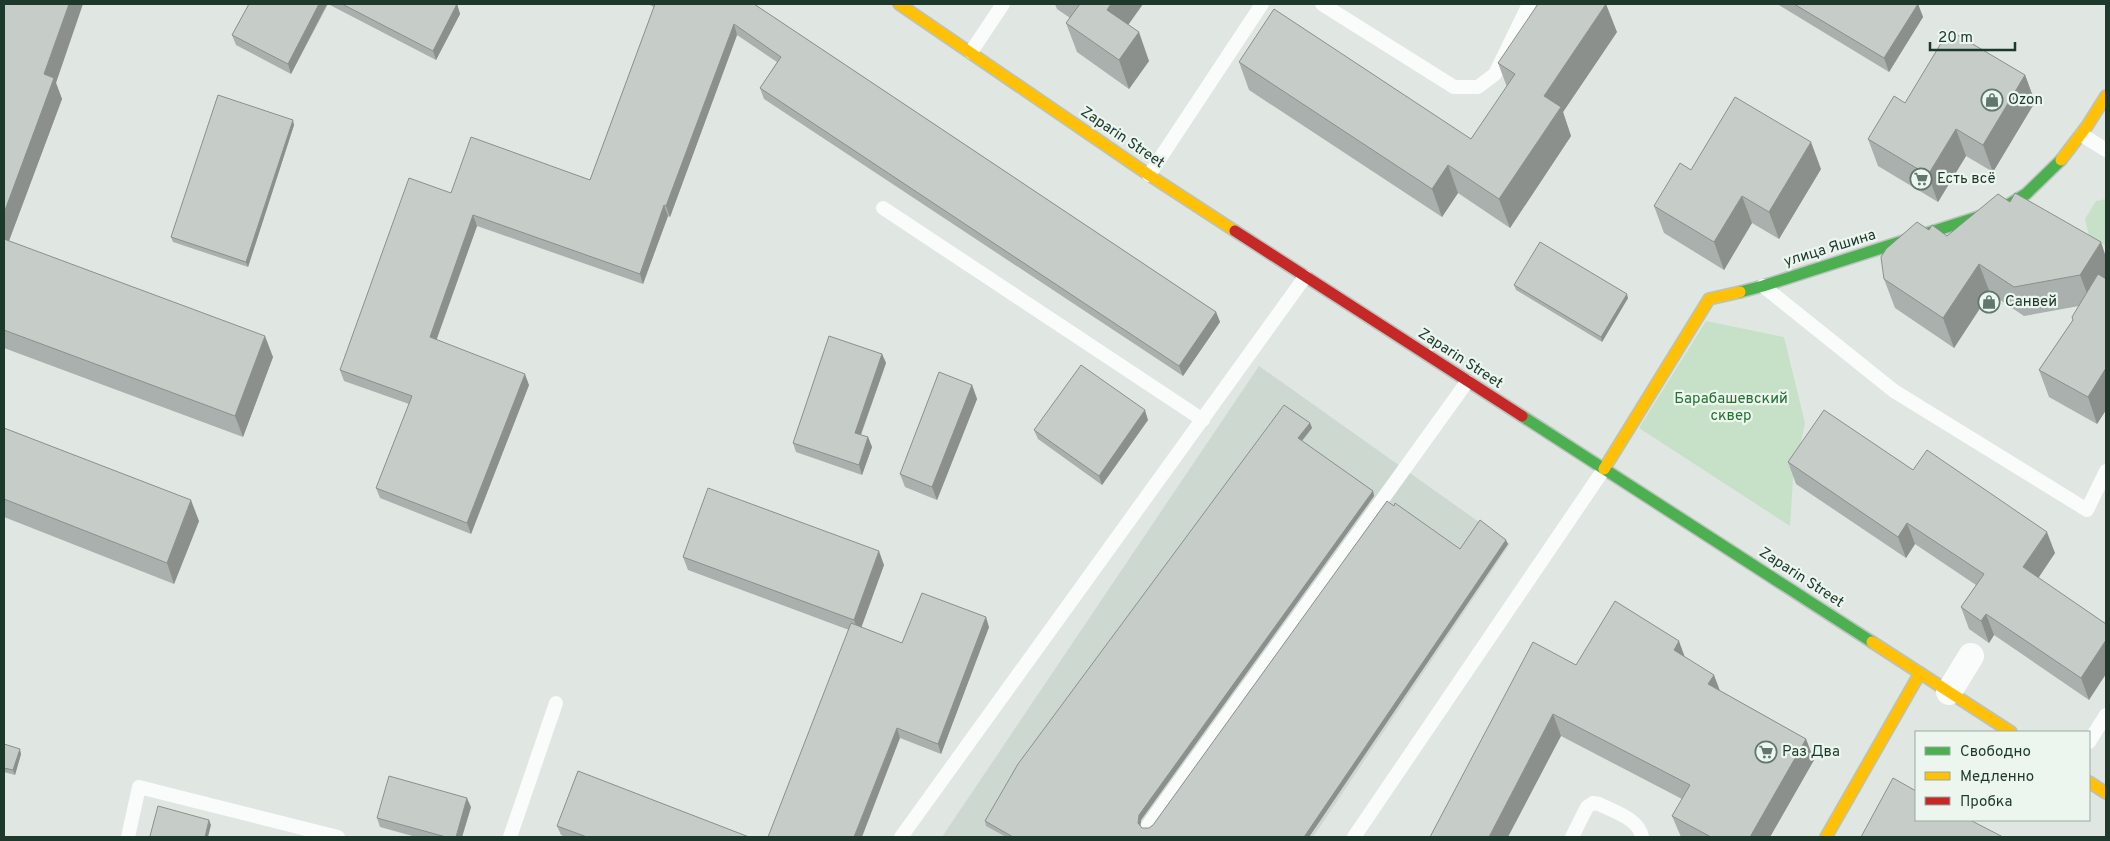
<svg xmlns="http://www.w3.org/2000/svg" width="2110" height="841" font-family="Overpass,sans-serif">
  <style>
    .built { fill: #cdd8d1 }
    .green { fill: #c7e1c9 }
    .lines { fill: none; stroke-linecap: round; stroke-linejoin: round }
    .fast-casing { stroke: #b9c3bd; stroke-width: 14 }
    .slow-casing { stroke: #b9c3bd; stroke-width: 14 }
    .jam-casing { stroke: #b9c3bd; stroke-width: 14 }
    .lane { stroke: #fafbfb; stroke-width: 14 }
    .street { stroke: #fafbfb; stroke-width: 26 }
    .fast { stroke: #4caf50; stroke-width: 11 }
    .slow { stroke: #ffc107; stroke-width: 11 }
    .jam { stroke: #c62828; stroke-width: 11 }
    .wall { fill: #aab0ad }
    .shaded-wall { fill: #8b908d }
    .building { fill: #c6cdc9; stroke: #8b908d }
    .labels { text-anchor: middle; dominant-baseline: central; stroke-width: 4.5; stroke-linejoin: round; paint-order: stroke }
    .poi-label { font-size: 15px; fill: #1d392c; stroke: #ecf6ef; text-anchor: start }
    .street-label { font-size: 15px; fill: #1d392c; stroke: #ecf6ef }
    .park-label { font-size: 15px; fill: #267233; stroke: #ecf6ef }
  </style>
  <rect width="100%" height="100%" fill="#e0e6e2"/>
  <path class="built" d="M1259,366L1510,544L1313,837H942Z"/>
  <g class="green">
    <path d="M2106,199V246L2089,236L2085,219L2096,201Z"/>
    <path d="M1706,321L1784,337L1805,423L1793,479L1790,526L1639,428Z"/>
  </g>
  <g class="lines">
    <g class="fast-casing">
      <g id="fast">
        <path d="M1740,292L1763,286L2000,210L2026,194L2061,160"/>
        <path d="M1522,416L1872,642"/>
      </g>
    </g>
    <g class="slow-casing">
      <g id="slow">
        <path d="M899,4L1149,175L1235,231"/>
        <path d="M2061,160L2087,126L2106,96"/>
        <path d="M1604,469L1709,299L1740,292"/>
        <path d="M1872,642L2011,732"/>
        <path d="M2089,782L2106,793"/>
        <path d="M1826,837L1920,673"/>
      </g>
    </g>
    <g class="jam-casing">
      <path id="jam" d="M1235,231L1522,416"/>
    </g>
    <g class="lane">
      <path d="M1322,4L1454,87H1478L1495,74L1529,4"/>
      <path d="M971,52L1003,4"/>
      <path d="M2082,135L2106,150"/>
      <path d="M1149,175L1262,4"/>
      <path d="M883,208L1203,420"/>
      <path d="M1763,286L1894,391L2087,510L2106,471"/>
      <path d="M2089,742L2106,715"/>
      <path d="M1148,825L1467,382"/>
      <path d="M128,837L139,787L338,837"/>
      <path d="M510,837L556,703"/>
      <path d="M901,837L1305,277"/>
      <path d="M1354,837L1604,469"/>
      <path d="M1572,837L1587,807L1593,803L1599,804C1615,812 1639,819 1642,837"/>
    </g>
    <path class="street" d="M1949,692L1971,656"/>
    <use href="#fast" class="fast"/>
    <use href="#slow" class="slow"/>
    <use href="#jam" class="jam"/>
  </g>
  <g class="wall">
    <path d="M4,4L56,83L62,99L9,241L273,357L243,437L4,348Z"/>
    <path d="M249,4H457L460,14L436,60L328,4L291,74L236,45L232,35Z"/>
    <path d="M648,4H754L1216,312L1220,322L1183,376L764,99L760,88L777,62L737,35L670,217L668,216L643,284L477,226L436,339L529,385L471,534L380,498L376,488L409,404L344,381L340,370L451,193L590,180L654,7Z"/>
    <path d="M1055,4H1143L1128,25L1149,61L1129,89L1077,52L1066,23L1070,18L1057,9Z"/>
    <path d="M1777,4H1918L1923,17L1889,72Z"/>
    <path d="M1617,32L1563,112L1571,136L1510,228L1458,193L1442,217L1249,90L1239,62L1471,139L1507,87L1498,63Z"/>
    <path d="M2025,75L2035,102L1993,172L1966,156L1938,202L1878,166L1868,139L1905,103Z"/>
    <path d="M294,125L248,267L173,242L171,237Z"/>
    <path d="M1821,169L1779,239L1752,223L1724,270L1664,233L1654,206L1691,170Z"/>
    <path d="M2010,202L2106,257V410L2097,424L2049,397L2039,370L2073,320L2079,306L2024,316L1990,293L1954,348L1895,308L1884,279L1947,236Z"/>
    <path d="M1514,285L1628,298L1602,342L1516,290Z"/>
    <path d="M882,354L886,363L861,435L868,437L872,447L862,475L796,452L793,443Z"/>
    <path d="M972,385L977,399L937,500L905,487L900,474Z"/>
    <path d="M1148,420L1102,485L1038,439L1034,430Z"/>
    <path d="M1310,423L1312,428L1302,441L1373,491L1374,496L1141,820L1140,826L1142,828H1149L1153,825L1460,549L1508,544L1309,837H1006L986,826L985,821Z"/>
    <path d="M4,428L199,521L174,584L4,517Z"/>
    <path d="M1788,462L1913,470L2055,553L2038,578L2106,624L2089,700L1994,635L1989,643L1969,629L1961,607L1976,585L1915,544L1906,558L1796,484Z"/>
    <path d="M683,557L884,565L861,627L902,643L989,627L941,754L900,738L849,630L688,570Z"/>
    <path d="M1685,657L1719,690L1806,739L1814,760L1770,837H1681L1672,816L1682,799L1561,736L1430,837L1576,665Z"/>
    <path d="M4,744L21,754L15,775L4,772Z"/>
    <path d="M471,807L462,837H416L380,827L377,818Z"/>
    <path d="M557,826L749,837H566L561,835Z"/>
  </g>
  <g class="shaded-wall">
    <path d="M69,4H83L56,83L62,99L4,254V213L44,74Z"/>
    <path d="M319,4H327L291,74L288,64Z"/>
    <path d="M457,4L460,14L436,60L433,51Z"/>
    <path d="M1111,4H1143L1118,39L1107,10Z"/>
    <path d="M1606,4L1617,32L1563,112L1571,136L1510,228L1499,199L1544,96Z"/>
    <path d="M1918,4L1923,17L1889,72L1884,58Z"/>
    <path d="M734,24L737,35L670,217L666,206Z"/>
    <path d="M1139,32L1149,61L1129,89L1119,60Z"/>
    <path d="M2025,75L2035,102L1993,172L1983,145Z"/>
    <path d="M293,120L294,125L248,267L246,262Z"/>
    <path d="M1956,129L1966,156L1938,202L1928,175Z"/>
    <path d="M1811,142L1821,169L1779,239L1769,212Z"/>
    <path d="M1448,165L1458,193L1442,217L1432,189Z"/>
    <path d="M1742,196L1752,223L1724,270L1714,242Z"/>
    <path d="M664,205L668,216L643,284L640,274Z"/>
    <path d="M473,215L477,226L434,347L430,337Z"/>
    <path d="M2101,242L2106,257V280L2091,304L2080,275Z"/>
    <path d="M1979,264L1990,293L1954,348L1943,318Z"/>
    <path d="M1627,294L1628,298L1602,342L1601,337Z"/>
    <path d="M1216,312L1220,322L1183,376L1179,366Z"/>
    <path d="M265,336L273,357L243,437L235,416Z"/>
    <path d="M882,354L886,363L858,442L855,433Z"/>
    <path d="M2106,368V410L2097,424L2088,397Z"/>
    <path d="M525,374L529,385L471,534L467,523Z"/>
    <path d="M972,385L977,399L937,500L932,487Z"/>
    <path d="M1145,410L1148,420L1102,485L1099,476Z"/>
    <path d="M1310,423L1312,428L1300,443L1298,438Z"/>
    <path d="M868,437L872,447L862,475L859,465Z"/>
    <path d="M1373,491L1374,496L1141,820L1140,828L1138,823L1139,815Z"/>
    <path d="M191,500L199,521L174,584L167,563Z"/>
    <path d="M1907,523L1915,544L1906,558L1898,537Z"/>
    <path d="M2047,532L2055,553L2031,589L2023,567Z"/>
    <path d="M1506,540L1508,544L1309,837H1304Z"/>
    <path d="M879,551L884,565L859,634L854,620Z"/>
    <path d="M1986,614L1994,635L1989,643L1981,621Z"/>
    <path d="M986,617L989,627L941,754L938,744Z"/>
    <path d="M2106,640V674L2089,700L2081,678Z"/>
    <path d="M1679,641L1687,663L1674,650Z"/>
    <path d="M1714,675L1722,696L1708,684Z"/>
    <path d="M1553,714L1561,736L1508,837H1489Z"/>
    <path d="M897,728L900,738L862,837H854Z"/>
    <path d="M1806,739L1814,760L1770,837H1750Z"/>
    <path d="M20,749L21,754L15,775L13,770Z"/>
    <path d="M467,798L471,807L462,837H456Z"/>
    <path d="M209,820L211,825L208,837H205Z"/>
  </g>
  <g class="building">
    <path d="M4,4H69L44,74L54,78L4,213Z"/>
    <path d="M249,4H319L288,64L232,35Z"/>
    <path d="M342,4H457L433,51Z"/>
    <path d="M655,4H754L1216,312L1179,366L760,88L781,57L734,24L666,206L664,205L640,274L473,215L430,337L525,374L467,523L376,488L412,396L340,370L409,178L451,193L471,137L590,180Z"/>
    <path d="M1080,4H1111L1107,10L1139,32L1119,60L1066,23Z"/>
    <path d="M1538,4H1606L1544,96L1561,107L1499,199L1448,165L1432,189L1239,62L1274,9L1471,139L1515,74L1498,63Z"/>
    <path d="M1794,4H1918L1884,58Z"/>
    <path d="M1949,30L2025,75L1983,145L1956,129L1928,175L1868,139L1894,96L1905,103Z"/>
    <path d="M218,95L293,120L246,262L171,237Z"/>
    <path d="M1735,97L1811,142L1769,212L1742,196L1714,242L1654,206L1680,163L1691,170Z"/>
    <path d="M2015,193L2101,242L2080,275L2014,287L1979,264L1943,318L1884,279L1881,257L1886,249L1917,222L1929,230L1932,225L1947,236L1998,194L2010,202Z"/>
    <path d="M4,239L265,336L235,416L4,330Z"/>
    <path d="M1540,242L1627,294L1601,337L1514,285Z"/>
    <path d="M2098,274L2106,279V368L2088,397L2039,370L2073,320L2072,317Z"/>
    <path d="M829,336L882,354L855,433L868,437L859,465L793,443Z"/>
    <path d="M1081,365L1145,410L1099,476L1034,430Z"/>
    <path d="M939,372L972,385L932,487L900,474Z"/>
    <path d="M1284,405L1310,423L1298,438L1373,491L1139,815L1138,823L1142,828H1149L1153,825L1387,501L1394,506L1395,503L1460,549L1480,520L1506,540L1304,837H1013L985,821L1018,764Z"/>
    <path d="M1824,410L1913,470L1927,450L2047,532L2023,567L2106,624V640L2081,678L1986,614L1981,621L1961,607L1984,574L1907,523L1898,537L1788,462Z"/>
    <path d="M4,428L191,500L167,563L4,499Z"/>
    <path d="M708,488L879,551L854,620L683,557Z"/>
    <path d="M922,593L986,617L938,744L897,728L854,837H768L851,623L902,643Z"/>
    <path d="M1615,601L1679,641L1674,650L1714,675L1708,684L1806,739L1750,837H1711L1672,816L1690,785L1553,714L1489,837H1430L1533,642L1576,665Z"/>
    <path d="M4,744L20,749L13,770L4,768Z"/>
    <path d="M578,771L749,837H587L557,826Z"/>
    <path d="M389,776L467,798L456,837H446L377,818Z"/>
    <path d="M1893,778L1916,791V820H1970L2003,837H1861Z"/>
    <path d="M158,806L209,820L205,837H153L150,836Z"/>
  </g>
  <defs>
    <g id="shop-ring" transform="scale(1.125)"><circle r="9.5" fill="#ecf6ef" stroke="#61766c" stroke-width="1.5"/><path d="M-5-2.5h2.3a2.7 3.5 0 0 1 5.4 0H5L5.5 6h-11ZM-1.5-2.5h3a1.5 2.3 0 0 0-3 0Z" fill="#61766c"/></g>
    <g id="supermarket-ring" transform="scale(1.125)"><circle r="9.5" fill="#ecf6ef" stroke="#61766c" stroke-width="1.5"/><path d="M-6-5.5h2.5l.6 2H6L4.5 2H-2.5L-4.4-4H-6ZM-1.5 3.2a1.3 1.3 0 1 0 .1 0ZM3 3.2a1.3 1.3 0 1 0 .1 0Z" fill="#61766c"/></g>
  </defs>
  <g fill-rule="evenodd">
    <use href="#shop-ring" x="1992" y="100"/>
    <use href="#supermarket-ring" x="1921" y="179"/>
    <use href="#shop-ring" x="1989" y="302"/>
    <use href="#supermarket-ring" x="1766" y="752"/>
  </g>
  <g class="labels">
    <g class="poi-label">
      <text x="2008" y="100">Ozon</text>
      <text x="1937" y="179">Есть всё</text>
      <text x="2005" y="302">Санвей</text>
      <text x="1782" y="752">Раз Два</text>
    </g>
    <g class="street-label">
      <text transform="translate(1122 138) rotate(34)">Zaparin Street</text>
      <text transform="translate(1830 249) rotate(-17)">улица Яшина</text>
      <text transform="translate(1460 359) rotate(33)">Zaparin Street</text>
      <text transform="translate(1801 578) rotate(33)">Zaparin Street</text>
    </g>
    <g class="park-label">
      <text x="1731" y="399">Барабашевский<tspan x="1731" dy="17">сквер</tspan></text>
    </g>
  </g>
  <rect width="2110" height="841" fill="none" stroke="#1d392c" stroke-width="10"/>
  <rect x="1915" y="731" width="175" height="90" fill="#ecf6ef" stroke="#99aaa1"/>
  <rect x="1925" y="747" width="25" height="8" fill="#4caf50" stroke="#99aaa1"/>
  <text x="1960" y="756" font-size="15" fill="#1d392c">Свободно</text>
  <rect x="1925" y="772" width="25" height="8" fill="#ffc107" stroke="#99aaa1"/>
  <text x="1960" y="781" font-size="15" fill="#1d392c">Медленно</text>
  <rect x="1925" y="797" width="25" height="8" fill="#c62828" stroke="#99aaa1"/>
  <text x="1960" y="806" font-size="15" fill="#1d392c">Пробка</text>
  <path d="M1930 42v8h85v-8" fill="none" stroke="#1d392c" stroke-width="2.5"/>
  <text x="1938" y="42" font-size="15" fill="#1d392c" stroke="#ecf6ef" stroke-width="4" paint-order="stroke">20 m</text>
</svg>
